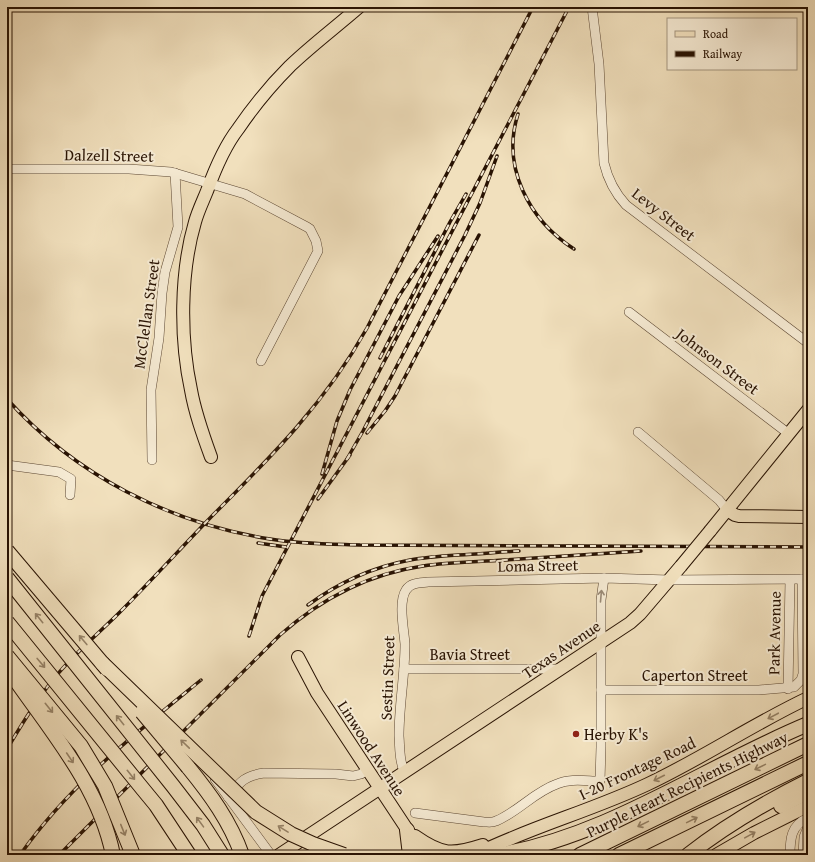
<svg xmlns="http://www.w3.org/2000/svg" width="815" height="862" font-family="'Gentium Book Plus',serif">
  <style>
    .lines { fill: none; stroke-linecap: round; stroke-linejoin: round }
    .minor-casing { stroke: #5b4632; stroke-width: 10 }
    .major-casing { stroke: #291303; stroke-width: 14 }
    .highway-casing { stroke: #291303; stroke-width: 16 }
    .minor { stroke: #f6ebd4; stroke-width: 9 }
    .major { stroke: #f1e0bd; stroke-width: 12 }
    .highway { stroke: #f1e0bd; stroke-width: 14 }
    .rail-casing { stroke: #291303; stroke-width: 3.5 }
    .rail { stroke: #f6ebd4; stroke-width: 2; stroke-dasharray: 6; stroke-linecap: butt }
    .major-bridge-casing { stroke: #291303; stroke-width: 14; stroke-linecap: butt }
    .highway-bridge-casing { stroke: #291303; stroke-width: 16; stroke-linecap: butt }
    .major-bridge { stroke: #f1e0bd; stroke-width: 12 }
    .highway-bridge { stroke: #f1e0bd; stroke-width: 14 }
    .oneway { stroke: #9a8a76 }
    .oneway2 { stroke: #978469 }
    .poi-dot { fill: #8f2418; stroke: #f6ebd4; stroke-width: 1.5 }
    .labels { text-anchor: middle; dominant-baseline: central; stroke-width: 4; stroke-linejoin: round; paint-order: stroke }
    .street-label { font-size: 16px; fill: #291303; stroke: #f6ebd4 }
    .poi-label { font-size: 16px; fill: #291303; stroke: #f6ebd4; text-anchor: start }
  </style>
  <rect width="100%" height="100%" fill="#f1e0bd"/>
  <filter id="stains"><feTurbulence type="fractalNoise" baseFrequency=".005" numOctaves="4"/><feColorMatrix values="0 0 0 0 .2 0 0 0 0 .09 0 0 0 0 .02 0 0 0 .5 -.17"/></filter>
  <radialGradient id="worn" r=".72"><stop offset=".6" stop-color="#630" stop-opacity="0"/><stop offset="1" stop-color="#630" stop-opacity=".3"/></radialGradient>
  <g class="lines">
    <g class="minor-casing">
      <g id="minor">
        <path d="M592,7L599,64L604,163C608,180 614,192 626,205L808,343"/>
        <path d="M7,169H129L171,172L245,194L307,227L310,229L316,241L318,251L261,361"/>
        <path d="M629,312L789,434"/>
        <path d="M638,432L719,500L727,510"/>
        <path d="M152,460L151,390L159,338L162,293L165,272L178,227L175,173"/>
        <path d="M7,465L59,472L71,479L70,495"/>
        <path d="M404,669H559"/>
        <path d="M788,689L790,580"/>
        <path d="M601,690H759L794,687L801,680L803,674L802,579"/>
        <path d="M404,771C399,760 400,748 399,736C399,705 405,675 405,644C404,630 398,602 406,590C411,582 421,583 428,582L604,578L669,580L808,579"/>
        <path d="M215,779L271,855"/>
        <path d="M228,797C240,782 244,776 264,773L336,774L353,776L361,774L367,770"/>
        <path d="M415,813L484,822C488,822 492,823 496,821C518,812 534,792 557,784C570,778 586,781 600,781L601,747V600L604,578"/>
        <path d="M790,855C790,839 791,825 808,818"/>
        <path d="M803,855L804,837L808,827"/>
      </g>
    </g>
    <g class="major-casing">
      <g id="major">
        <path d="M211,457C203,435 195,413 191,390C180,339 180,273 195,222C198,211 203,201 207,191C215,169 224,147 238,129C253,107 271,85 290,66C312,45 336,27 359,7"/>
        <path d="M727,510L735,515L739,516L808,517"/>
        <path d="M710,531L808,410"/>
        <path d="M298,657L317,693L424,855"/>
        <path d="M415,836C442,855 452,855 483,845"/>
        <path d="M279,855L630,623L640,614L681,566"/>
        <path d="M474,855C530,827 591,811 648,784C703,758 753,724 808,698"/>
        <path d="M716,855L754,833L808,806"/>
      </g>
    </g>
    <g class="highway-casing">
      <g id="highway">
        <path d="M188,767C210,794 230,821 242,855"/>
        <path d="M781,806L808,792"/>
        <path d="M407,830L410,855"/>
        <path d="M497,855C609,836 704,767 808,724"/>
        <path d="M580,855L808,744"/>
        <path d="M619,855L808,763"/>
        <path d="M688,855C725,826 766,802 808,781"/>
      </g>
    </g>
    <use href="#minor" class="minor"/>
    <use href="#major" class="major"/>
    <use href="#highway" class="highway"/>
    <g class="rail-casing">
      <g id="rail">
        <path d="M518,114C501,167 529,220 574,249"/>
        <path d="M380,358L450,222L466,194"/>
        <path d="M7,399C75,475 169,523 270,539C300,544 330,544 360,545L808,547"/>
        <path d="M367,433L385,411L395,396L479,235"/>
        <path d="M347,459L363,431L465,235L480,203L497,156"/>
        <path d="M322,474L337,421L350,390L399,296L438,236"/>
        <path d="M318,499L350,455"/>
        <path d="M258,543L286,547"/>
        <path d="M308,605C338,583 373,567 410,560C426,557 442,556 458,555C479,554 499,552 519,551"/>
        <path d="M249,636L262,596L569,7"/>
        <path d="M7,749C22,724 37,699 56,676C75,653 99,633 120,612C151,581 181,548 212,516C272,456 326,402 367,328L533,7"/>
        <path d="M20,855C69,785 136,733 201,680"/>
        <path d="M59,855L280,635C322,598 368,574 423,566C450,562 477,562 505,560C550,557 596,554 641,551"/>
      </g>
    </g>
    <use href="#rail" class="rail"/>
    <g class="major-bridge-casing">
      <path id="major-bridge" d="M681,566L710,531"/>
    </g>
    <g class="highway-bridge-casing">
      <g id="highway-bridge">
        <path d="M7,551L107,669"/>
        <path d="M7,578L173,786L203,825L222,855"/>
        <path d="M7,622L142,788L156,805L189,855"/>
        <path d="M7,656L81,746L105,786L133,855"/>
        <path d="M102,663L256,812L291,834L313,844L344,855"/>
        <path d="M10,672C49,729 99,785 113,855"/>
        <path d="M142,712L188,767"/>
      </g>
    </g>
    <use href="#major-bridge" class="major-bridge"/>
    <use href="#highway-bridge" class="highway-bridge"/>
  </g>
  <defs><path id="oneway-shaft" d="M-6 0H5M1.5-3L5.5 0L1.5 3" fill="none" stroke-width="1.6" stroke-linecap="round" stroke-linejoin="round"/></defs>
  <use class="oneway" href="#oneway-shaft" transform="translate(601 596) rotate(-85)"/>
  <g class="oneway2">
    <use href="#oneway-shaft" transform="translate(39 618) rotate(-129)"/>
    <use href="#oneway-shaft" transform="translate(83 640) rotate(-130)"/>
    <use href="#oneway-shaft" transform="translate(41 663) rotate(50)"/>
    <use href="#oneway-shaft" transform="translate(49 708) rotate(51)"/>
    <use href="#oneway-shaft" transform="translate(773 716) rotate(152)"/>
    <use href="#oneway-shaft" transform="translate(120 720) rotate(-129)"/>
    <use href="#oneway-shaft" transform="translate(185 744) rotate(-136)"/>
    <use href="#oneway-shaft" transform="translate(70 758) rotate(56)"/>
    <use href="#oneway-shaft" transform="translate(760 767) rotate(154)"/>
    <use href="#oneway-shaft" transform="translate(131 775) rotate(51)"/>
    <use href="#oneway-shaft" transform="translate(659 778) rotate(153)"/>
    <use href="#oneway-shaft" transform="translate(692 820) rotate(-26)"/>
    <use href="#oneway-shaft" transform="translate(200 822) rotate(-126)"/>
    <use href="#oneway-shaft" transform="translate(643 824) rotate(154)"/>
    <use href="#oneway-shaft" transform="translate(283 829) rotate(-148)"/>
    <use href="#oneway-shaft" transform="translate(123 830) rotate(68)"/>
    <use href="#oneway-shaft" transform="translate(750 835) rotate(-29)"/>
  </g>
  <circle class="poi-dot" cx="576" cy="734" r="4"/>
  <g class="labels">
    <g class="street-label">
      <text transform="translate(109 155) rotate(1)">Dalzell Street</text>
      <text transform="translate(664 214) rotate(38)">Levy Street</text>
      <text transform="translate(146 314) rotate(-82)">McClellan Street</text>
      <text transform="translate(718 361) rotate(37)">Johnson Street</text>
      <text transform="translate(538 565) rotate(-1)">Loma Street</text>
      <text transform="translate(774 633) rotate(-89)">Park Avenue</text>
      <text transform="translate(561 649) rotate(-34)">Texas Avenue</text>
      <text x="470" y="654">Bavia Street</text>
      <text x="695" y="675">Caperton Street</text>
      <text transform="translate(387 678) rotate(-88)">Sestin Street</text>
      <text transform="translate(372 748) rotate(57)">Linwood Avenue</text>
      <text transform="translate(637 768) rotate(-25)">I-20 Frontage Road</text>
      <text transform="translate(687 784) rotate(-26)">Purple Heart Recipients Highway</text>
    </g>
    <g class="poi-label">
      <text x="584" y="734">Herby K's</text>
    </g>
  </g>
  <rect width="815" height="862" fill="none" stroke="#f1e0bd" stroke-width="24"/>
  <rect x="8" y="8" width="799" height="846" fill="none" stroke="#291303" stroke-width="2"/>
  <rect x="12" y="12" width="791" height="838" fill="none" stroke="#291303"/>
  <rect x="667" y="18" width="130" height="52" fill="#f6ebd4" stroke="#a49580"/>
  <rect x="675" y="31" width="20" height="6" fill="#f1e0bd" stroke="#a49580"/>
  <text x="703" y="38" font-size="12" fill="#291303">Road</text>
  <rect x="675" y="51" width="20" height="6" fill="#291303" stroke="#a49580"/>
  <text x="703" y="58" font-size="12" fill="#291303">Railway</text>
  <rect width="100%" height="100%" filter="url(#stains)"/>
  <rect width="100%" height="100%" fill="url(#worn)"/>
</svg>
